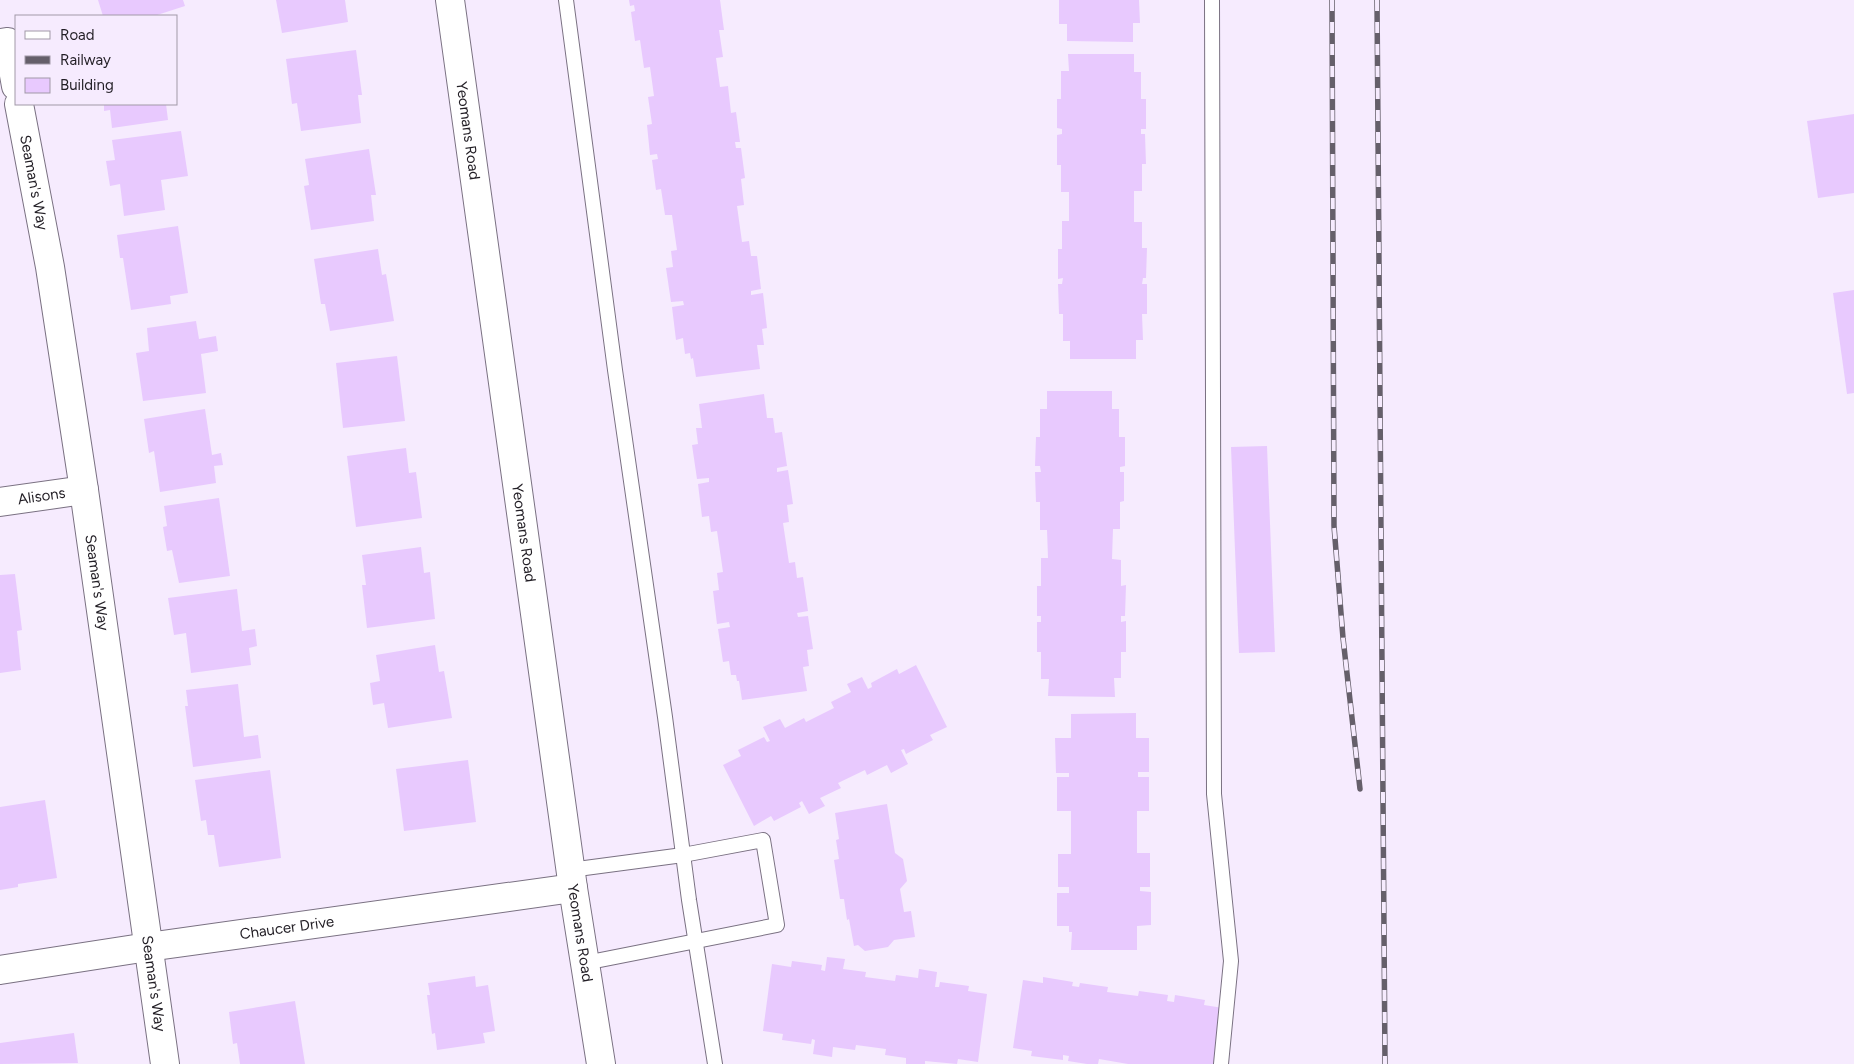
<svg xmlns="http://www.w3.org/2000/svg" width="1854" height="1064" font-family="Figtree,sans-serif">
  <style>
    .building { fill: #e8c9fe }
    .lines { fill: none; stroke-linecap: round; stroke-linejoin: round }
    .lane-casing { stroke: #7a7182; stroke-width: 16 }
    .street-casing { stroke: #7a7182; stroke-width: 30 }
    .lane { stroke: #fff; stroke-width: 14 }
    .street { stroke: #fff; stroke-width: 28 }
    .rail-casing { stroke: #655f6a; stroke-width: 5.5 }
    .rail { stroke: #f6ebfe; stroke-width: 4; stroke-dasharray: 11; stroke-linecap: butt }
    .labels { text-anchor: middle; dominant-baseline: central; stroke-width: 4; stroke-linejoin: round; paint-order: stroke }
    .street-label { font-size: 15px; fill: #221e25; stroke: #f6ebfe }
  </style>
  <rect width="100%" height="100%" fill="#f6ebfe"/>
  <g class="building">
    <path d="M98,0H183L185,6L154,16H103Z"/>
    <path d="M276,0H345L348,22L282,33Z"/>
    <path d="M629,0H720L724,30H719L723,57L716,58L720,87L728,86L731,113L736,112L740,142H735L736,148H741L745,178L741,179L744,205L737,206L742,242L749,241L751,256H757L761,289L751,291V295L763,293L767,328L762,329L764,345H757L760,369L696,377L693,358L691,359L690,353L685,354L683,338L676,340L672,307L684,305L683,301L671,302L666,268L673,267L671,251L677,250L672,215H665L661,189L656,190L652,160L658,159L657,154L650,155L647,125L652,124L648,97L654,96L650,67L644,68L640,40L635,41L631,12L635,11L634,5L630,6Z"/>
    <path d="M1059,0H1139L1140,23H1133V42L1067,41V24H1059Z"/>
    <path d="M356,50L362,95H358L361,123L301,131L297,103L292,104L286,59Z"/>
    <path d="M1068,54H1134V72H1141V99H1146V129H1141V134H1145L1146,164H1142V191H1134V222H1142V248H1147L1146,278H1143L1142,284H1147V314H1142L1143,340H1136V359H1070V341H1063V314H1059L1058,284H1062L1063,278L1058,279V249H1062V221H1069V192H1061V165H1057V135L1062,134V129L1057,128V99H1061V71H1069Z"/>
    <path d="M104,104H166L168,120L112,128L110,110L104,111Z"/>
    <path d="M1854,114V193L1818,198L1807,121Z"/>
    <path d="M181,131L188,176L161,180L165,210L124,216L120,184L110,186L106,161L115,160L112,140Z"/>
    <path d="M369,149L376,195H371L374,221L311,230L304,186L309,185L305,159Z"/>
    <path d="M178,226L188,293L170,296L171,304L131,310L123,258H120L117,235Z"/>
    <path d="M378,249L382,275L386,274L394,321L330,331L325,304H321L314,259Z"/>
    <path d="M1854,290V393L1847,394L1833,293Z"/>
    <path d="M196,321L199,339L216,336L218,351L201,354L206,393L143,401L136,353L149,351L147,328Z"/>
    <path d="M397,356L405,421L343,428L336,363Z"/>
    <path d="M1047,391H1112V409H1119V437H1125V466L1120,467V472H1124V501L1120,502V529H1113L1112,559L1121,560V586L1126,585L1125,616H1121V622L1126,621V652H1121V678H1114L1115,697L1048,696L1049,679H1041V652H1037V622H1041V616H1037V586H1041V558H1048L1047,530H1040V502H1036L1035,472H1041L1040,466H1035L1036,437H1040V409H1047Z"/>
    <path d="M764,394L767,418H773L775,433L782,432L787,466L777,468V472L788,470L793,504L787,505L789,522L783,523L789,563L795,562L797,578L803,577L808,611L797,613L798,617L808,616L813,649L807,650L809,666L803,667L807,691L742,700L739,681H737L736,675H731L729,661L723,662L718,629L730,627L729,622L717,624L713,591L719,590L717,573L723,572L717,531L711,532L709,516L702,517L698,484L709,482V478L697,479L692,445L698,444L696,428H702L699,404Z"/>
    <path d="M205,409L212,455L221,453L223,465L214,466L216,483L160,492L154,451L149,453L144,419Z"/>
    <path d="M1267,446L1275,652L1239,653L1231,447Z"/>
    <path d="M406,448L409,473L416,472L422,518L356,527L347,456Z"/>
    <path d="M219,498L230,576L179,583L172,550L167,551L163,527L167,526L164,506Z"/>
    <path d="M421,547L424,573L430,572L435,619L367,628L362,585H366L362,555Z"/>
    <path d="M15,574L22,630L17,631L21,670L0,673V575Z"/>
    <path d="M237,589L242,631L255,629L257,646L249,648L251,665L191,673L186,633L174,635L168,598Z"/>
    <path d="M435,645L439,672L444,671L452,718L388,728L384,703L373,705L370,683L380,681L376,655Z"/>
    <path d="M916,665L947,727L930,735L933,740L906,754L904,749L901,750L908,764L891,773L887,765L867,775L865,770L838,783L841,788L820,798L825,806L809,814L802,801L799,803L801,807L774,821L771,816L754,826L723,765L741,756L738,750L764,737L767,742L770,741L763,727L780,719L785,728L804,718L806,722L834,708L831,702L851,692L847,684L862,677L868,689L872,687L871,683L897,669L899,674Z"/>
    <path d="M238,684L244,737L258,735L261,758L193,767L185,706H188L186,690Z"/>
    <path d="M1136,713V738H1149V772H1138V777H1149V811H1137V853H1150V887H1140V891L1151,892V925L1137,926V950H1071L1072,932H1069V926H1057V893H1069V887H1058V854H1071V811H1057V777H1069V773H1056L1055,738H1071V714Z"/>
    <path d="M468,760L476,822L404,831L396,769Z"/>
    <path d="M270,770L281,858L219,867L214,835H208L206,820L201,821L195,780Z"/>
    <path d="M45,800L57,878L18,884V887L0,890V807Z"/>
    <path d="M887,804L895,853L903,859L907,881L900,889L904,912L911,911L915,937L894,940L888,947L865,951L858,945L854,946L849,919L847,920L844,899H840L834,860L839,859L836,840L839,839L835,813Z"/>
    <path d="M827,957L845,959L843,969L866,972L865,977L895,981L896,975L918,978L919,969L937,972L935,987H939L940,982L969,986L968,991L987,994L978,1062L958,1059L957,1064L925,1061V1064H906V1058L885,1055L886,1049L856,1045L855,1050L833,1047L832,1057L813,1054L815,1040L812,1039L811,1044L782,1040L783,1034L763,1031L772,964L791,967L792,961L822,965L821,970L825,971Z"/>
    <path d="M475,976L476,987L488,985L495,1031L483,1033L485,1043L437,1050L435,1033L432,1034L427,995H430L428,983Z"/>
    <path d="M1043,977L1073,982L1072,986L1079,987L1080,983L1108,987L1107,992L1138,996L1139,991L1168,995L1167,1001L1174,1002L1175,995L1205,1000L1204,1005L1223,1008L1214,1064H1128L1099,1059L1098,1064H1087L1068,1061L1069,1056L1063,1055V1060L1031,1056L1032,1051L1013,1048L1023,980L1043,983Z"/>
    <path d="M295,1001L305,1064H240L237,1043L233,1044L229,1012Z"/>
    <path d="M74,1033L78,1063L0,1064V1043Z"/>
  </g>
  <g class="lines">
    <g class="lane-casing">
      <g id="lane">
        <path d="M566,0L615,370L665,717L689,900L715,1064"/>
        <path d="M1212,0L1214,794L1231,961L1221,1064"/>
        <path d="M570,870L683,855L763,840L777,925L585,963"/>
      </g>
    </g>
    <g class="street-casing">
      <g id="street">
        <path id="s1" d="M450,0L573,888L601,1064"/>
        <path d="M0,43L8,42L16,86"/>
        <path id="s2" d="M19,104L50,267L84,490L165,1064"/>
        <path id="s3" d="M0,502L84,490"/>
        <path id="s4" d="M0,970L148,947L573,888"/>
      </g>
    </g>
    <use href="#lane" class="lane"/>
    <use href="#street" class="street"/>
    <g class="rail-casing">
      <g id="rail">
        <path d="M1332,0L1334,526L1343,638L1360,789"/>
        <path d="M1377,0L1385,1064"/>
      </g>
    </g>
    <use href="#rail" class="rail"/>
  </g>
  <g class="labels">
    <g class="street-label">
      <text stroke="none"><textPath href="#s1" startOffset="132">Yeomans Road</textPath></text>
      <text stroke="none"><textPath href="#s2" startOffset="80">Seaman's Way</textPath></text>
      <text stroke="none"><textPath href="#s3" startOffset="42">Alisons</textPath></text>
      <text stroke="none"><textPath href="#s1" startOffset="538">Yeomans Road</textPath></text>
      <text stroke="none"><textPath href="#s2" startOffset="485">Seaman's Way</textPath></text>
      <text stroke="none"><textPath href="#s4" startOffset="290">Chaucer Drive</textPath></text>
      <text stroke="none"><textPath href="#s1" startOffset="942">Yeomans Road</textPath></text>
      <text stroke="none"><textPath href="#s2" startOffset="890">Seaman's Way</textPath></text>
    </g>
  </g>
  <rect x="15" y="15" width="162" height="90" fill="#f6ebfe" stroke="#a199a7"/>
  <rect x="25" y="31" width="25" height="8" fill="#ffffff" stroke="#a199a7"/>
  <text x="60" y="40" font-size="15" fill="#221e25">Road</text>
  <rect x="25" y="56" width="25" height="8" fill="#655f6a" stroke="#a199a7"/>
  <text x="60" y="65" font-size="15" fill="#221e25">Railway</text>
  <rect x="25" y="78" width="25" height="15" fill="#e8c9fe" stroke="#a199a7"/>
  <text x="60" y="90" font-size="15" fill="#221e25">Building</text>
</svg>
